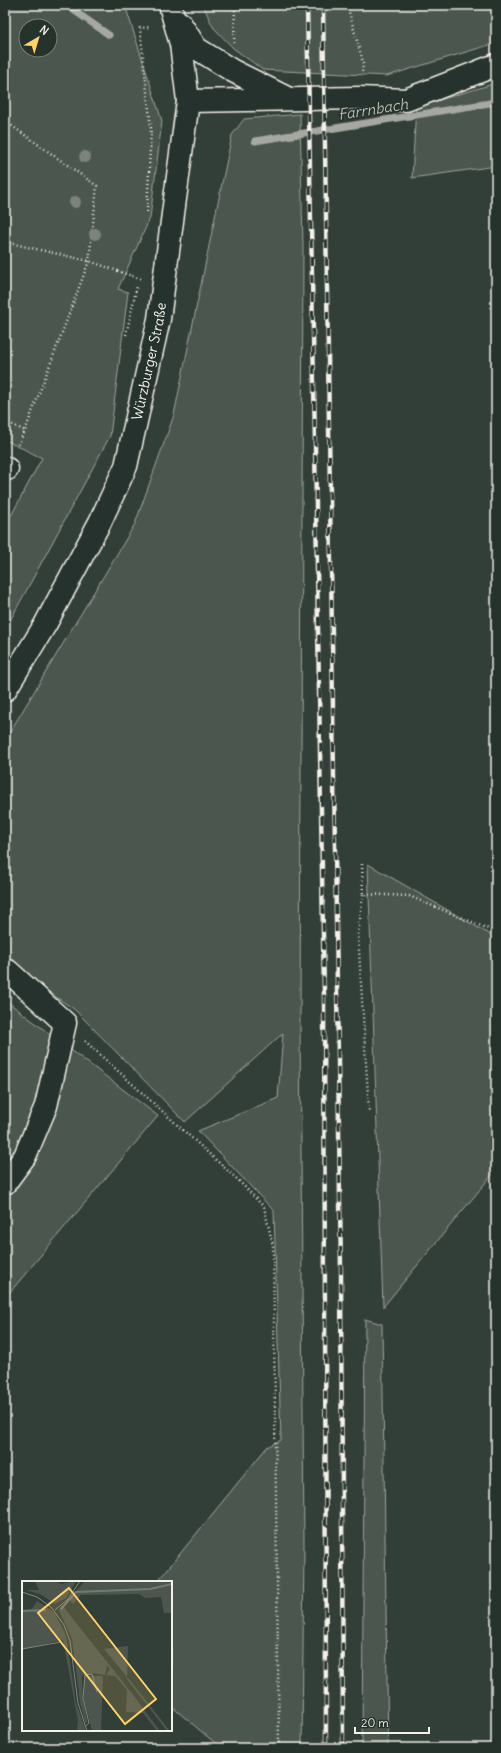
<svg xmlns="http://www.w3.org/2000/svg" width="501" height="1753" font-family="Delius,sans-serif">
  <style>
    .green { fill: #4c564f; stroke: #a0a49c; fill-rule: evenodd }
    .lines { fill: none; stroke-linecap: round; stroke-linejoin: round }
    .stream { stroke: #a6a9a1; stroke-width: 7 }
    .minor-casing { stroke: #f4f1e8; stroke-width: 25 }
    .path { stroke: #f4f1e8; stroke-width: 2.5; stroke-dasharray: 1 3; stroke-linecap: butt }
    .minor { stroke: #26332d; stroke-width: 22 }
    .rail-casing { stroke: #f4f1e8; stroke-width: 4.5 }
    .rail { stroke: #26332d; stroke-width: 3; stroke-dasharray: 9; stroke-linecap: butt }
    .tree { fill: #7c837b }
    .labels { text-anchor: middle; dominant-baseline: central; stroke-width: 3.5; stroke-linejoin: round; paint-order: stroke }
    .street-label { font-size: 14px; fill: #f4f1e8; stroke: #26332d }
    .water-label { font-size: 15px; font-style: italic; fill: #babbb3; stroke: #26332d }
    .inset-river { fill: none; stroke: #727972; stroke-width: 2 }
    .inset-road { fill: none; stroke: #80867e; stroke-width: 1 }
    .view { fill: #ffd166; fill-opacity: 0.15; stroke: #ffd166; stroke-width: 2 }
    .inset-edge { fill: none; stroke: #f4f1e8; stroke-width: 2 }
  </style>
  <rect width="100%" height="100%" fill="#323e38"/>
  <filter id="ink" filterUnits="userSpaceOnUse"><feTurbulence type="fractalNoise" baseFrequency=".025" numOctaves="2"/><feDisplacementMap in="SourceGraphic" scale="8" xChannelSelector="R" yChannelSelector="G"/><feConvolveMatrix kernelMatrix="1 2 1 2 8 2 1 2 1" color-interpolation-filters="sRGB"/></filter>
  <g filter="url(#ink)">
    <g class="green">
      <path d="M5,5H125L162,121L150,218L118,289L128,292L110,436L5,630V527L42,458L5,440ZM26,26H50V50H26Z"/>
      <path d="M203,5H496V43L387,76L263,70L233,48L213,27Z"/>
      <path d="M496,83V166L412,178L416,107Z"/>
      <path d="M300,114L303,247L300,1019L304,1546L302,1748H221L171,1706V1582H157L267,1447L281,1440L274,1211L198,1131L278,1098L283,1033L185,1122L75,1010L9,964H5V740L135,524L174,415L232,135L244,119Z"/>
      <path d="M368,864L496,938V1170L383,1307Z"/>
      <path d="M5,1000L158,1116L5,1298Z"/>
      <path d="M365,1319L382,1324L388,1748H362Z"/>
    </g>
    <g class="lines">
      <g class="stream">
        <path d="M66,5L109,35"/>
        <path d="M255,141L496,102"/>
      </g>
      <g class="minor-casing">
        <g id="minor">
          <path d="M180,23L196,48L233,71L287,98"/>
          <path d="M188,101L359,98L406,100L496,65"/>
          <path d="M5,468L7,469"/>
          <path id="s1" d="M5,690L45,625L100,522L126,466L159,319L188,101L181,44L170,5"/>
          <path d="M5,970L8,971L65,1023L46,1106L25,1156L5,1183"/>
        </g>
      </g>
      <g class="path">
        <path d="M347,5L363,62L362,74"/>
        <path d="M234,43L235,5"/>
        <path d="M5,121L97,186L89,261L25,431L17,447"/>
        <path d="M147,212L151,128L140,28L151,27"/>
        <path d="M5,242L89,261L141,279"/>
        <path d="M126,335L137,286"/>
        <path d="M5,421L25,431"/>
        <path d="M362,864L363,894L409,896L496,932"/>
        <path d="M363,894L358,935L369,1111"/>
        <path d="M85,1041L238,1180L264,1207L273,1246L279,1748"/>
      </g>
      <use href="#minor" class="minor"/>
      <g class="rail-casing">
        <g id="rail">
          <path d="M307,5C312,335 321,665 324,995C326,1246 325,1497 326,1748"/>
          <path d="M323,5L341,1269L343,1748"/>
        </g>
      </g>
      <use href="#rail" class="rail"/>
    </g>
    <g class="tree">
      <circle cx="85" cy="157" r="6"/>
      <circle cx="75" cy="202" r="6"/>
      <circle cx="95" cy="234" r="6"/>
    </g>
  </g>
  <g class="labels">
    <g class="street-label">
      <text stroke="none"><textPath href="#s1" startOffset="362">Würzburger Straße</textPath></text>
    </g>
    <g class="water-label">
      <text transform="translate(373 109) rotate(-9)">Farrnbach</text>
    </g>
  </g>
  <g transform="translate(22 1581)">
    <rect width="150" height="150" fill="#323e38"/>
    <path d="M13,0H34L39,3L52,0L53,2L44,17L33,23L18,13L3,9H17ZM63,0H150V32H142L139,16L123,17L117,13L59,14L51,23L47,18ZM15,20L32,31L44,54L54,122L64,150H55L56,140L41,59L0,68V29L10,28ZM40,24L112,115L138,150H135L121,132L104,131L105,109L93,95L84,94L88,88L85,84L83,94L70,92L60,95L61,118L65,139V142L63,141L58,122L50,58L37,29ZM106,65L105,96L82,68ZM62,95H81L79,150H70L62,118ZM104,97H106L148,150H145Z" fill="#4c564f"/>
    <path class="inset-river" d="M39,28L54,11L128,8L150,3M0,30L24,29"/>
    <path class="inset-road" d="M0,11L15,16L29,26L42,44L48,60L56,122L65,150M33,29L46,18L58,0M0,68L39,61M63,146L67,142L61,117L63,94L70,93L75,111"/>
    <path class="view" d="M47,7L134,118L103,143L16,32Z"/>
    <rect width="150" height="150" class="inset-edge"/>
  </g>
  <rect width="501" height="1753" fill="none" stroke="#26332d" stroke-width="20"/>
  <rect x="10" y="10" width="481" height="1733" fill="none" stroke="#f4f1e8" stroke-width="1.5" filter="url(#ink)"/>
  <g transform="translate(38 38) rotate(38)"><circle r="19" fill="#26332d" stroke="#787f78"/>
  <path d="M0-3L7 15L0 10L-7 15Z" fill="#ffd166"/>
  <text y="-6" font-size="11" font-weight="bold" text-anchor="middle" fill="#f4f1e8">N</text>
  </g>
  <path d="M355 1727v6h74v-6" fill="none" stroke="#f4f1e8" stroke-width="2"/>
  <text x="361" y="1727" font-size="12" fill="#f4f1e8" stroke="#26332d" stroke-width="3" paint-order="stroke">20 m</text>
</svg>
